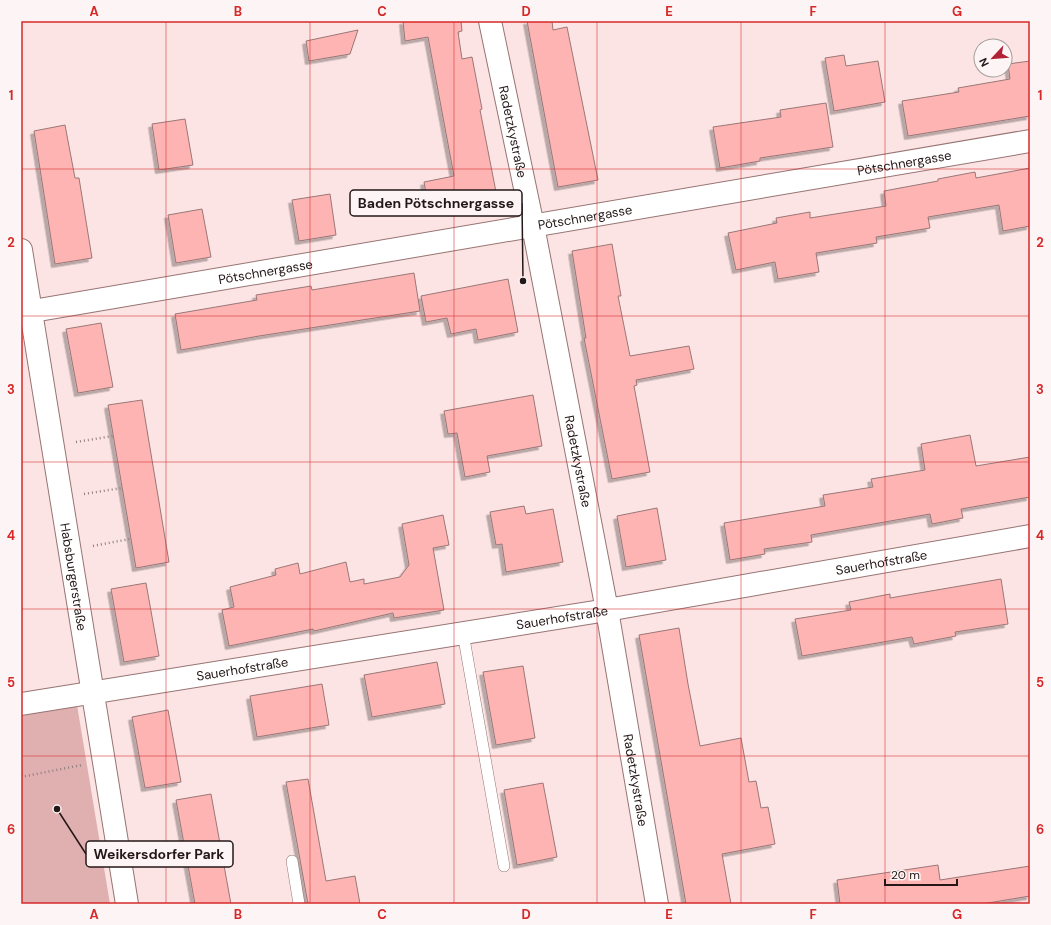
<svg xmlns="http://www.w3.org/2000/svg" width="1051" height="925" font-family="'DM Sans',sans-serif">
  <style>
    .green { fill: #dfb0af }
    .building { fill: #feb4b3; stroke: #9a7777; filter: url(#shadow) }
    .lines { fill: none; stroke-linecap: round; stroke-linejoin: round }
    .lane-casing { stroke: #977473; stroke-width: 12 }
    .street-casing { stroke: #977473; stroke-width: 24 }
    .path { stroke: #917f7e; stroke-width: 2.5; stroke-dasharray: 1 3; stroke-linecap: butt }
    .lane { stroke: #fff; stroke-width: 11 }
    .street { stroke: #fff; stroke-width: 22 }
    .grid { fill: none; stroke: #d62828; stroke-width: 1; stroke-opacity: 0.55 }
    .labels { text-anchor: middle; dominant-baseline: central; stroke-width: 3.5; stroke-linejoin: round; paint-order: stroke }
    .street-label { font-size: 13px; fill: #241717; stroke: #fdf5f5 }
    .leader { fill: none; stroke: #241717; stroke-width: 1.5 }
    .callout-dot { fill: #241717; stroke: #fdf5f5; stroke-width: 1.5 }
    .callout { fill: #fdf5f5; stroke: #241717; stroke-width: 1.5 }
    .callout-label { font-size: 14px; text-anchor: middle; font-weight: bold; fill: #241717 }
    .neatline { fill: none; stroke: #d62828; stroke-width: 1.5 }
    .grid-label { font-size: 13px; text-anchor: middle; font-weight: bold; fill: #d62828 }
  </style>
  <defs>
    <filter id="shadow"><feDropShadow dx="-3.5" dy="3.5" stdDeviation="0" flood-color="#0004"/></filter>
  </defs>
  <rect width="100%" height="100%" fill="#fbe4e3"/>
  <path class="green" d="M77,705L110,904H21V714Z"/>
  <g class="building">
    <path d="M403,21H461L462,31L458,32L462,59L472,57L482,109L480,110L497,197L460,204L458,200L428,205L424,182L454,176L428,37L405,41Z"/>
    <path d="M527,21H552L553,30L567,27L598,180L558,187Z"/>
    <path d="M358,30L350,54L309,61L306,41Z"/>
    <path d="M844,55L846,66L878,61L885,102L834,111L825,58Z"/>
    <path d="M1030,61V116L908,136L902,101L959,92L958,88L1010,79L1008,64Z"/>
    <path d="M826,103L833,147L760,158V161L720,168L713,127L781,117L780,110Z"/>
    <path d="M185,119L193,165L159,170L152,124Z"/>
    <path d="M65,125L75,178H79L92,258L55,264L34,131Z"/>
    <path d="M1030,168V226L1003,231L999,205L928,217L930,228L876,237L877,243L816,253L819,272L778,279L775,262L736,270L728,233L777,223L776,218L810,212V218L886,206L884,191L938,181V179L975,172L976,178Z"/>
    <path d="M330,194L336,235L299,241L292,200Z"/>
    <path d="M202,209L211,257L176,263L168,215Z"/>
    <path d="M612,244L621,296H618L630,356L689,346L694,369L636,380L637,385L634,386L650,472L612,479L584,338H586L572,251Z"/>
    <path d="M414,273L420,311L259,336L181,350L175,314L257,300L256,295L311,286L312,290Z"/>
    <path d="M508,279L518,332L478,340L476,329L451,334L447,318L426,322L421,296Z"/>
    <path d="M101,323L113,387L78,393L66,329Z"/>
    <path d="M533,395L542,446L487,456L490,472L465,477L457,433L448,434L444,411Z"/>
    <path d="M142,400L169,562L136,568L108,405Z"/>
    <path d="M970,435L976,466L1030,457V497L961,509L963,518L932,524L930,514L811,535L812,542L764,549L765,554L730,560L724,523L825,506L823,495L873,487L871,479L925,470L921,444Z"/>
    <path d="M524,506L526,514L553,509L563,562L506,572L502,544L496,545L490,512Z"/>
    <path d="M657,508L666,560L626,567L617,516Z"/>
    <path d="M443,515L449,545L433,548L444,610L394,618L393,613L314,631L313,629L229,646L222,610L234,607L230,587L276,575L275,569L298,563L300,574L346,562L350,582L364,579V584L400,577L409,565L402,524Z"/>
    <path d="M1001,579L1008,624L955,632L956,636L914,644L912,637L802,656L795,619L851,610L849,602L890,594V598Z"/>
    <path d="M146,583L159,656L124,662L111,589Z"/>
    <path d="M679,628L688,684L700,746L741,738L749,782L756,781L761,808L768,807L775,844L722,854L731,904H686L639,635Z"/>
    <path d="M437,662L445,704L372,717L364,675Z"/>
    <path d="M523,666L535,738L496,745L483,672Z"/>
    <path d="M322,684L329,725L257,737L250,696Z"/>
    <path d="M168,710L181,782L145,788L132,717Z"/>
    <path d="M308,779L326,881L355,876L360,904H308L286,782Z"/>
    <path d="M543,783L557,857L517,865L504,790Z"/>
    <path d="M211,794L231,904H195L176,800Z"/>
    <path d="M938,865L940,880L1030,866V896L982,904H840L837,880Z"/>
  </g>
  <g class="lines">
    <g class="lane-casing">
      <g id="lane">
        <path d="M463,633L504,866"/>
        <path d="M292,861L299,904"/>
      </g>
    </g>
    <g class="street-casing">
      <g id="street">
        <path id="s1" d="M490,21L533,226L607,610L657,904"/>
        <path id="s2" d="M21,250L127,904"/>
        <path id="s3" d="M21,313L1030,141"/>
        <path id="s4" d="M21,704L607,610L1030,536"/>
      </g>
    </g>
    <g class="path">
      <path d="M76,442L113,436"/>
      <path d="M84,494L122,488"/>
      <path d="M93,546L130,539"/>
      <path d="M21,771L22,777"/>
      <path d="M21,777L82,765"/>
    </g>
    <use href="#lane" class="lane"/>
    <use href="#street" class="street"/>
  </g>
  <path class="grid" d="M166,21V904M310,21V904M454,21V904M597,21V904M741,21V904M885,21V904M21,169H1030M21,316H1030M21,462H1030M21,609H1030M21,756H1030"/>
  <g class="labels">
    <g class="street-label">
      <text stroke="none"><textPath href="#s1" startOffset="113">Radetzkystraße</textPath></text>
      <text stroke="none"><textPath href="#s3" startOffset="896">Pötschnergasse</textPath></text>
      <text stroke="none"><textPath href="#s3" startOffset="572">Pötschnergasse</textPath></text>
      <text stroke="none"><textPath href="#s3" startOffset="248">Pötschnergasse</textPath></text>
      <text stroke="none"><textPath href="#s1" startOffset="449">Radetzkystraße</textPath></text>
      <text stroke="none"><textPath href="#s4" startOffset="872">Sauerhofstraße</textPath></text>
      <text stroke="none"><textPath href="#s2" startOffset="331">Habsburgerstraße</textPath></text>
      <text stroke="none"><textPath href="#s4" startOffset="548">Sauerhofstraße</textPath></text>
      <text stroke="none"><textPath href="#s4" startOffset="224">Sauerhofstraße</textPath></text>
      <text stroke="none"><textPath href="#s1" startOffset="773">Radetzkystraße</textPath></text>
    </g>
  </g>
  <path class="leader" d="M523 281L522 203M57 809L86 854"/>
  <g class="callout-dot">
    <circle cx="523" cy="281" r="4"/>
    <circle cx="57" cy="809" r="4"/>
  </g>
  <g class="callout">
    <rect x="350" y="190" width="172" height="26" rx="4"/>
    <rect x="86" y="841" width="147" height="26" rx="4"/>
  </g>
  <g class="callout-label">
    <text x="436" y="208">Baden Pötschnergasse</text>
    <text x="159" y="859">Weikersdorfer Park</text>
  </g>
  <rect width="1051" height="925" fill="none" stroke="#fdf5f5" stroke-width="44"/>
  <g transform="translate(993 58) rotate(244)"><circle r="19" fill="#fdf5f5" stroke="#a69c9c"/>
  <path d="M0-3L7 15L0 10L-7 15Z" fill="#b32137"/>
  <text y="-6" font-size="11" font-weight="bold" text-anchor="middle" fill="#241717">N</text>
  </g>
  <path d="M885 879v6h72v-6" fill="none" stroke="#241717" stroke-width="2"/>
  <text x="891" y="879" font-size="12" fill="#241717" stroke="#fdf5f5" stroke-width="3" paint-order="stroke">20 m</text>
  <rect x="22" y="22" width="1007" height="881" class="neatline"/>
  <g class="grid-label">
    <text x="94" y="16">A</text>
    <text x="238" y="16">B</text>
    <text x="382" y="16">C</text>
    <text x="526" y="16">D</text>
    <text x="669" y="16">E</text>
    <text x="813" y="16">F</text>
    <text x="957" y="16">G</text>
    <text x="11" y="100">1</text>
    <text x="1040" y="100">1</text>
    <text x="11" y="247">2</text>
    <text x="1040" y="247">2</text>
    <text x="11" y="394">3</text>
    <text x="1040" y="394">3</text>
    <text x="11" y="540">4</text>
    <text x="1040" y="540">4</text>
    <text x="11" y="687">5</text>
    <text x="1040" y="687">5</text>
    <text x="11" y="834">6</text>
    <text x="1040" y="834">6</text>
    <text x="94" y="919">A</text>
    <text x="238" y="919">B</text>
    <text x="382" y="919">C</text>
    <text x="526" y="919">D</text>
    <text x="669" y="919">E</text>
    <text x="813" y="919">F</text>
    <text x="957" y="919">G</text>
  </g>
</svg>
